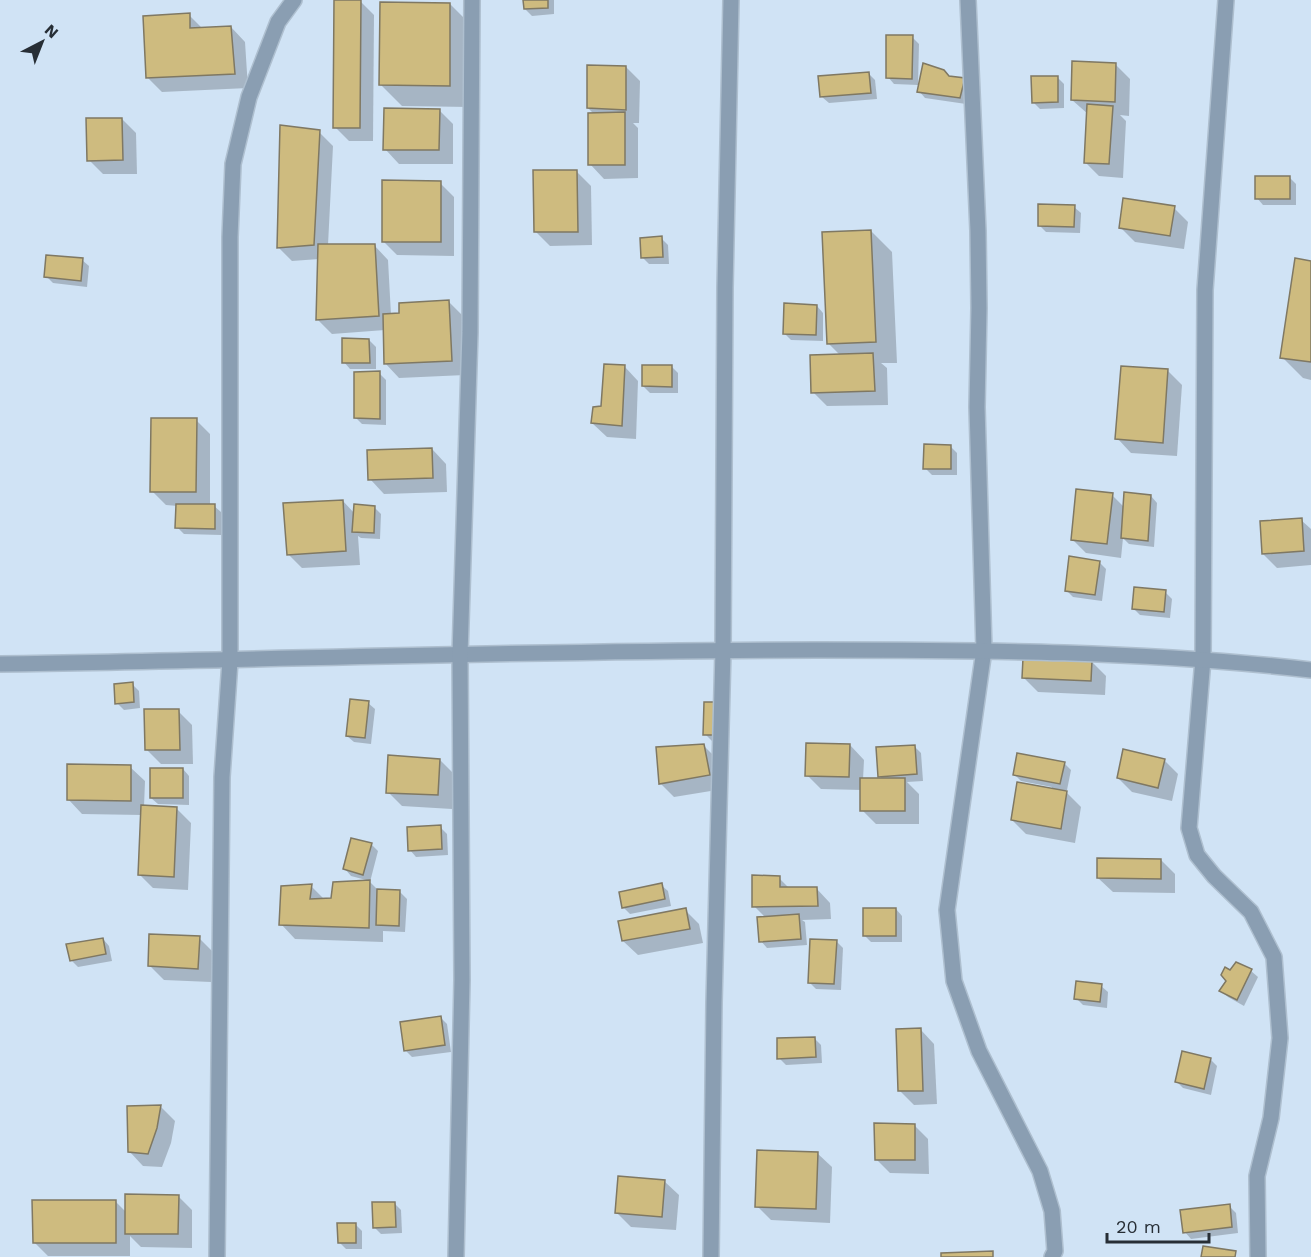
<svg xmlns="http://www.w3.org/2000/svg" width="1311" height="1257" font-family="'Work Sans',sans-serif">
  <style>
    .shadow { fill: #0003 }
    .building { fill: #cebb7f; stroke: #7f7863; stroke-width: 1.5 }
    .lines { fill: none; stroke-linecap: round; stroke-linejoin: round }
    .minor-casing { stroke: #aebfcf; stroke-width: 18 }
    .minor { stroke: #8a9eb2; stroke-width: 15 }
  </style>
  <rect width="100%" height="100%" fill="#d0e3f5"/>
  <g class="shadow">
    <path d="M525,0H554V14L532,16L525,9Z"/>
    <path d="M360,1L374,15L373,141H349L335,127Z"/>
    <path d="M450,4L471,25L470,107L402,106L381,85Z"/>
    <path d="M189,15L203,29L231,27L245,42L248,88L162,92L148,78Z"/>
    <path d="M912,37L919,44L918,85L894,84L888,77Z"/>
    <path d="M1116,65L1130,79L1129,116L1120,115L1126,121L1123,178L1099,176L1085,162L1088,114L1072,100Z"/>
    <path d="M626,67L640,81L639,123H633L638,128V178L604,179L590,164L594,114L588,108Z"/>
    <path d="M868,73L875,80L877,99L829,103L822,97Z"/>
    <path d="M950,77L965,79L966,104L925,98L919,91Z"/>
    <path d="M1057,77L1064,84V108L1040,109L1033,102Z"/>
    <path d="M439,110L453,124V164H399L385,149Z"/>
    <path d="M122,119L136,133L137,174H103L89,160Z"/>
    <path d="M319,132L333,146L328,245H374L388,260L391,315L449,302L463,316L465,375L399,378L385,363V330L332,334L318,320L319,259L292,261L278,247Z"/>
    <path d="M577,172L591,186L592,245L550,246L536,232Z"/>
    <path d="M1289,177L1296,184V205H1263L1257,198Z"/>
    <path d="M440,183L454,197V256L397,255L383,241Z"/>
    <path d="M1074,207L1081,213L1080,233L1046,232L1039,225Z"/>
    <path d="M1174,208L1188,222L1184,249L1135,242L1121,228Z"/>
    <path d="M871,231L892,252L897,363H881L887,368L888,405L827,406L813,392L840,355L828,343Z"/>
    <path d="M661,238L668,245L669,264H649L642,257Z"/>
    <path d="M82,260L89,266L87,287L53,283L46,276Z"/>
    <path d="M1311,262V380L1303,378L1282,357Z"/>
    <path d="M817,306L823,313V341L791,340L784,333Z"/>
    <path d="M369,340L376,347V369H350L344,362Z"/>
    <path d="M624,366L638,381L636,439L607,437L592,423Z"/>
    <path d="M671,366L678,373V393H650L643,386Z"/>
    <path d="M1168,371L1182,385L1177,456L1131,453L1117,438Z"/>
    <path d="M379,373L386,380V425L362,424L355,417Z"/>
    <path d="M196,420L210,434V506H214L221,512V535L184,534L177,527L178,506L166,505L152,491Z"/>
    <path d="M950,446L957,453V475H932L925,468Z"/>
    <path d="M432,449L446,464L447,492L384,494L370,479Z"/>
    <path d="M1112,495L1124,507L1151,496L1157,503L1154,547L1129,544L1123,538L1121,558L1086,553L1072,539Z"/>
    <path d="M343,501L355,514L374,507L381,514L380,539L361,538L358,536L360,565L302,568L288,554Z"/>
    <path d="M1301,520L1311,529V565L1277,568L1263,554Z"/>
    <path d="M1099,562L1106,569L1102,601L1073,597L1066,590Z"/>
    <path d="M1165,592L1172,599L1170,618L1140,615L1133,608Z"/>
    <path d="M1092,662L1106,676L1105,695L1038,692L1024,678Z"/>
    <path d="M132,684L139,691L140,708L124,710L117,703Z"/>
    <path d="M368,703L375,709L371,744L354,742L347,736Z"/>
    <path d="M705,703L726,742L712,741L705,734Z"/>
    <path d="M178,711L192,725L193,764H161L147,750Z"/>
    <path d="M703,745L718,760L723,789L674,797L660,783Z"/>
    <path d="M850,745L864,760L863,780H883L880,776L915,747L921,753L923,781L907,782L919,794V824H876L862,810V790L821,789L807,775Z"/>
    <path d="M440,760L454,774L452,809L402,806L388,792Z"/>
    <path d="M1164,760L1178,774L1172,801L1132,792L1118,778Z"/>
    <path d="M1064,763L1071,770L1067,790H1064L1081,807L1075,843L1026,834L1012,820L1051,790L1052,787L1021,781L1014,774Z"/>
    <path d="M130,767L145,781L144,807L177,809L191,823L188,890L153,888L139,874L142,815L82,814L68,799Z"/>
    <path d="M183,769L189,776V805L158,804L151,798Z"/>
    <path d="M440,827L447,834L448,855L416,857L410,850Z"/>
    <path d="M371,844L378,851L370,882L379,891L400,892L407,899L405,932L383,931V942L295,939L281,924L311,886L325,900L332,899L370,881L351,876L345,869Z"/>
    <path d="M1161,860L1175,874V893L1113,892L1098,878Z"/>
    <path d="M779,878L790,889L816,888L830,903L831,919L802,920L805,922L807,945L767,948L761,941L766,918L754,906Z"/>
    <path d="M661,885L668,891L671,906L630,914L623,907Z"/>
    <path d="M896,909L902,916V942H871L864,935Z"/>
    <path d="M685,910L699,924L703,943L638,955L623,941Z"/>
    <path d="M199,938L213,952L211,982L164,980L150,966Z"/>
    <path d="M103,939L109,946L112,961L78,967L71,960Z"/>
    <path d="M836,941L843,948L841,990L816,989L809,982Z"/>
    <path d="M1237,964L1251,971L1258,977L1244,1006L1228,997L1221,991L1231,972Z"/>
    <path d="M1101,986L1108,992L1107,1008L1083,1005L1076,998Z"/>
    <path d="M440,1017L447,1024L451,1052L412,1057L406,1051Z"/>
    <path d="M920,1029L934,1044L937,1104L914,1105L900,1091Z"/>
    <path d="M814,1038L821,1045L822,1063L786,1065L779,1058Z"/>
    <path d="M1184,1053L1211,1060L1217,1066L1211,1095L1183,1088L1177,1082Z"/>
    <path d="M128,1107H161L175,1121L171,1143L162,1167L143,1166L129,1151Z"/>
    <path d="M914,1125L928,1139L929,1174L890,1173L876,1159Z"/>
    <path d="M817,1153L832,1167L830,1223L771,1220L757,1206Z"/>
    <path d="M664,1181L679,1195L676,1230L631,1227L616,1212Z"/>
    <path d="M178,1196L192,1210V1248L141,1247L130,1236V1256H48L34,1242L115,1201L127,1213Z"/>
    <path d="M394,1203L401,1210L402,1233L381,1234L374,1227Z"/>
    <path d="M1229,1206L1236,1213L1238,1233L1191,1239L1185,1232Z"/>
    <path d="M355,1224L362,1231V1249H346L339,1242Z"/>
  </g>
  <g class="building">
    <path d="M334,0H361L360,128H333Z"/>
    <path d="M523,0H548V8L524,9Z"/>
    <path d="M380,2L450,3V86L379,85Z"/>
    <path d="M190,13V28L231,26L235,74L146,78L143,16Z"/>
    <path d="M886,35H913L912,79L886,78Z"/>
    <path d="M1072,61L1116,63L1115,102L1071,100Z"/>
    <path d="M923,63L944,70L949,76L965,78L960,98L917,92Z"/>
    <path d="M587,65L626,66V110L587,108Z"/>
    <path d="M869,72L871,93L820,97L818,76Z"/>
    <path d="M1031,76H1058V102L1032,103Z"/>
    <path d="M1087,104L1113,106L1109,164L1084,163Z"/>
    <path d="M384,108L440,109L439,150H383Z"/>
    <path d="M625,112V165H588V113Z"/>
    <path d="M86,118H122L123,160L87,161Z"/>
    <path d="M280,125L320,130L314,245L277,248Z"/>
    <path d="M533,170H577L578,232H534Z"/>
    <rect x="1255" y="176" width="35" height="23"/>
    <path d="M382,180L441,181V242H382Z"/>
    <path d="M1123,198L1175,206L1170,236L1119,228Z"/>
    <path d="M1038,204L1075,205L1074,227L1038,226Z"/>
    <path d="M871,230L876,342L827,344L822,232Z"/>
    <path d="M662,236L663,257L641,258L640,238Z"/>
    <path d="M318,244H375L379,316L316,320Z"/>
    <path d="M46,255L83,258L81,281L44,277Z"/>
    <path d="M1295,258L1311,261V362L1280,358Z"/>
    <path d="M449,300L452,361L384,364L383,314L399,313V303Z"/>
    <path d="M784,303L817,305L816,335L783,334Z"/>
    <path d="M342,338L369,339L370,363H342Z"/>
    <path d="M873,353L875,391L811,393L810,355Z"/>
    <path d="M604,364L625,365L622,426L591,423L593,407L601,406Z"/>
    <path d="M642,365H672V387L642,386Z"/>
    <path d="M1121,366L1168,369L1163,443L1115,439Z"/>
    <path d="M380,371V419L354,418V372Z"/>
    <path d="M151,418H197L196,492H150Z"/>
    <path d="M924,444L951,445V469H923Z"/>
    <path d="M432,448L433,478L368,480L367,450Z"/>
    <path d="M1076,489L1113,493L1107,544L1071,540Z"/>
    <path d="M1124,492L1151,495L1148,541L1121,538Z"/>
    <path d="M343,500L346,551L287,555L283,503Z"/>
    <path d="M176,504H215V529L175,528Z"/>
    <path d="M354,504L375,506L374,533L352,532Z"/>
    <path d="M1302,518L1304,551L1262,554L1260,521Z"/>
    <path d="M1069,556L1100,561L1095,595L1065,591Z"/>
    <path d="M1134,587L1166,590L1164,612L1132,609Z"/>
    <path d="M1023,658L1092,660L1091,681L1022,678Z"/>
    <path d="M133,682L134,702L115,704L114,684Z"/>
    <path d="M350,699L369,701L365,738L346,736Z"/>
    <path d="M704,702H720V735H703Z"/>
    <path d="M144,709H179L180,750H145Z"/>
    <path d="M806,743L850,744L849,777L805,776Z"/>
    <path d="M704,744L710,775L659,784L656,747Z"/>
    <path d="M915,745L917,774L878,777L876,747Z"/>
    <path d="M1123,749L1165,759L1158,788L1117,778Z"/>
    <path d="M1017,753L1065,762L1060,784L1013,775Z"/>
    <path d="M388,755L440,759L438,795L386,793Z"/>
    <path d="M67,764L131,765V801L67,800Z"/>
    <rect x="150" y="768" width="33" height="30"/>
    <rect x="860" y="778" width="45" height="33"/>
    <path d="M1017,782L1067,791L1061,829L1011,820Z"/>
    <path d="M141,805L177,807L174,877L138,875Z"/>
    <path d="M441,825L442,849L408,851L407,827Z"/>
    <path d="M351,838L372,843L363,875L343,869Z"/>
    <path d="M1097,858L1161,859V879L1097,878Z"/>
    <path d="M752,875L780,876V887H817L818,906L752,907Z"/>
    <path d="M370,880L369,928L279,925L281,886L312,884L310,899L331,898L333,882Z"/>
    <path d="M662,883L665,899L622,908L619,892Z"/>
    <path d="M377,889L400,890L399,926L376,925Z"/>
    <path d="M686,908L690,929L622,941L618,921Z"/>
    <rect x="863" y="908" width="33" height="28"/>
    <path d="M799,914L801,939L759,942L757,917Z"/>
    <path d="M149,934L200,936L198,969L148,966Z"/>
    <path d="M103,938L106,954L70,961L66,944Z"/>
    <path d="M810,939L837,940L834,984L808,983Z"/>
    <path d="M1236,962L1252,969L1237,1000L1219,991L1226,981L1221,975L1225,967L1230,970Z"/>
    <path d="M1076,981L1102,984L1100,1002L1074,999Z"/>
    <path d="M441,1016L445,1045L404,1051L400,1022Z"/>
    <path d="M921,1028L923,1091H898L896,1029Z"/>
    <path d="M815,1037L816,1057L777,1059V1038Z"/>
    <path d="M1182,1051L1211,1058L1204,1089L1175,1082Z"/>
    <path d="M161,1105L157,1128L148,1154L128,1152L127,1106Z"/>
    <path d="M874,1123L915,1124V1160H875Z"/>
    <path d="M757,1150L818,1152L816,1209L755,1207Z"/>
    <path d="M618,1176L665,1180L662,1217L615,1213Z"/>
    <path d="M125,1194L179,1195L178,1234H125Z"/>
    <path d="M32,1200H116V1243H33Z"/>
    <path d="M372,1202H395L396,1227L373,1228Z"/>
    <path d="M1230,1204L1232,1227L1183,1233L1180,1210Z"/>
    <path d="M337,1223H356V1243H338Z"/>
    <path d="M1203,1246L1236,1251L1235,1257H1201Z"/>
    <path d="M993,1251V1257H941V1253Z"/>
  </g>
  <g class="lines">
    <g class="minor-casing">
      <g id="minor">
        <path d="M968,0L978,231L979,308L977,407L984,650L947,910L954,981L979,1051L1040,1171L1052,1211L1055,1251L1052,1257"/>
        <path d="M1226,0L1205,290L1203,659L1189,828L1197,855L1214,876L1251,912L1274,957L1280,1038L1271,1118L1257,1176L1258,1257"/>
        <path d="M0,664C272,660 545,650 817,650C982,650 1147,651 1311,670"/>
        <path d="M217,1257L222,777L230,661V237L233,164L249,97L278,22L294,0"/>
        <path d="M456,1257L462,980L460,655L470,332L472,0"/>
        <path d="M711,1257L714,1003L723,650L725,288L731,0"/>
      </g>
    </g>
    <use href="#minor" class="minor"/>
  </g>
  <g transform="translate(42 42) rotate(42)" stroke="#d0e3f5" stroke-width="4.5" paint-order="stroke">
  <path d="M0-4.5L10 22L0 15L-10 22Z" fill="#272e35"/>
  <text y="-9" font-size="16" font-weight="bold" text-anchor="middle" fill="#272e35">N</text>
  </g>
  <path d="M1107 1233v9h102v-9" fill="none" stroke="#272e35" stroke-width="3"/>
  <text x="1116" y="1233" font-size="18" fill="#272e35" stroke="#d0e3f5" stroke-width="4.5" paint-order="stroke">20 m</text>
</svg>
